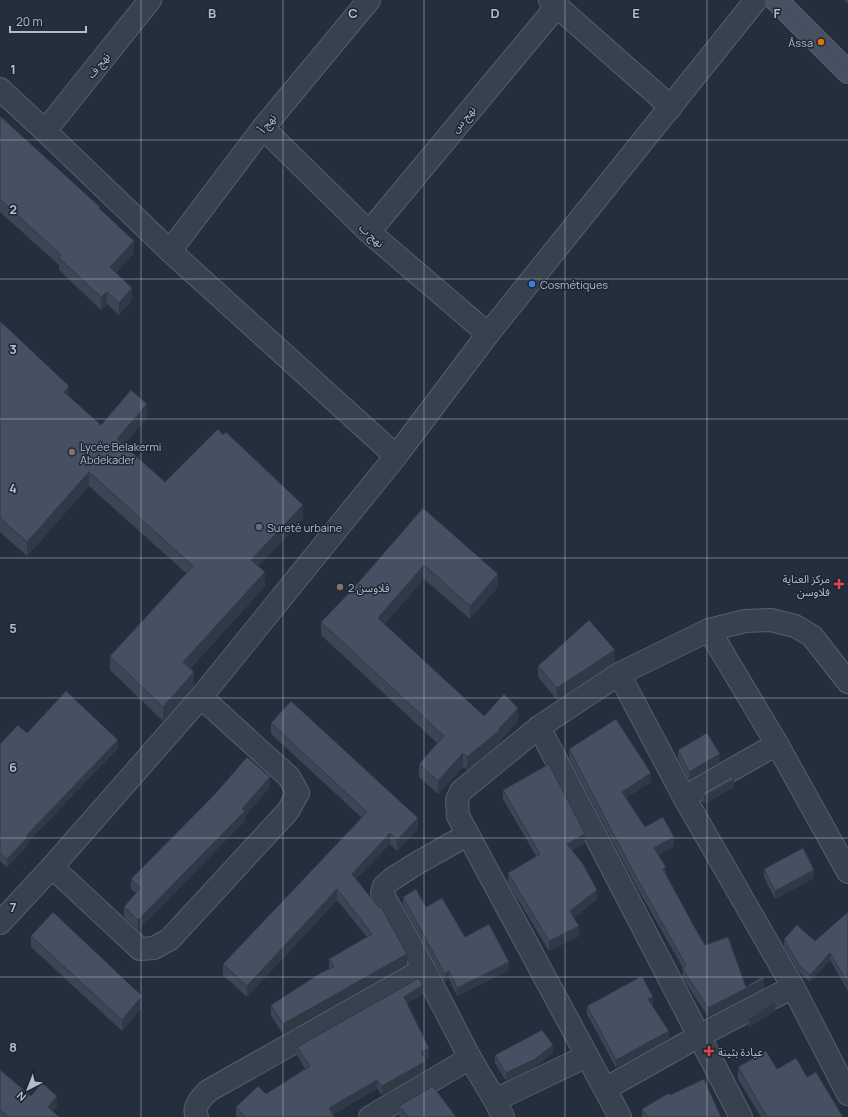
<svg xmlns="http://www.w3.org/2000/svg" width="848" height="1117" font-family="Manrope,'Noto Sans Arabic',sans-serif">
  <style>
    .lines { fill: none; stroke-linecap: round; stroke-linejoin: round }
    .street-casing { stroke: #565f6c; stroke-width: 24 }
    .secondary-casing { stroke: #565f6c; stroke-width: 24 }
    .street { stroke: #38414e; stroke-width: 22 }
    .secondary { stroke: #465061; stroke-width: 22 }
    .wall { fill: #3b4654 }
    .shaded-wall { fill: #303945 }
    .building { fill: #455162; stroke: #303945 }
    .grid { fill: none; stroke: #b4bcc9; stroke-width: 1; stroke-opacity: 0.55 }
    .food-dot { fill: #e8710a; stroke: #1d2633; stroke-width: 1.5 }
    .shop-dot { fill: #3f7fe0; stroke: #1d2633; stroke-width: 1.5 }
    .education-dot { fill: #8d6e63; stroke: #1d2633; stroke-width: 1.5 }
    .service-dot { fill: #5c6f8a; stroke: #1d2633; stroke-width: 1.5 }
    .health-dot { fill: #e0444e; stroke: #1d2633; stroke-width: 1.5 }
    .labels { text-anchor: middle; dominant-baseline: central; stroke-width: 3; stroke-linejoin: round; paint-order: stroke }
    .poi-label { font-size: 11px; fill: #b4bcc9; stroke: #1d2633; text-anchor: start }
    .street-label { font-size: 11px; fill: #b4bcc9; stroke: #1d2633 }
    .grid-label { font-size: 13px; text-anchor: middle; font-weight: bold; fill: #b4bcc9; stroke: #1d2633; stroke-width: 3; stroke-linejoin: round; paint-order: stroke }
  </style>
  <rect width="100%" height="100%" fill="#242f3e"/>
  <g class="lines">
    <g class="street-casing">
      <g id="street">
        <path d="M550,0L671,107"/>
        <path d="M0,89L45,131L170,251L396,456"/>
        <path d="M263,128L369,232L488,334"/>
        <path d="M45,131L150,0"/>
        <path d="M369,232L557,6"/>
        <path d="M170,251L263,128L369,0"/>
        <path d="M709,630L777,744L848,872"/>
        <path d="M619,674L684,797L793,987L848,1094"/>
        <path d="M539,727L741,1117"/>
        <path d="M684,797L777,744"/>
        <path d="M467,835L419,862L392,879L384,886L382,893L424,969L470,1058L495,1100L503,1117"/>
        <path d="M52,867L140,949L154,948L170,939L288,811L298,793L289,777L201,697"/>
        <path d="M0,923L52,867L201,697L396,456L488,334L756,0"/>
        <path d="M605,1089L699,1036L793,987"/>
        <path d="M495,1100L587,1056"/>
        <path d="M197,1117C192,1107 201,1098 208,1091L424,969"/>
        <path d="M370,1117L470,1058"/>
        <path d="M620,1117L458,816L457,800L461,791L539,727L619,674L709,630L745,621L771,620L795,626L812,636L848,682"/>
      </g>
    </g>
    <g class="secondary-casing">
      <path id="secondary" d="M776,0L848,72"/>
    </g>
    <use href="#street" class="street"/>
    <use href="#secondary" class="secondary"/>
  </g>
  <g class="wall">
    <path d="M844,0H848V4Z"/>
    <path d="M0,116L100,209L134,253L116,273L132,300L119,315L107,304L101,310L59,270V265L0,212Z"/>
    <path d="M0,321L69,397L101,425L147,418L123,445L165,482L303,519L258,566L265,586L190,669L194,686L163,721L110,670V656L186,573L89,486L27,556L0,532Z"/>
    <path d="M423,508L498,587L470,619L424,579L384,624L484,716L518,721L500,741V743L467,770L463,767L438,794L419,777V764L437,743L321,635V622L351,591Z"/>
    <path d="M615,662L557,700L538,677V666Z"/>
    <path d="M271,723L418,829L397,851L390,844L356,879L407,964L283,1034L271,1016V1005L329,969V959L367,937L337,900L247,997L223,975V964L362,818L271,734Z"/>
    <path d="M27,733L118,748L28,842V845L7,867L0,861V744Z"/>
    <path d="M569,749L651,782L626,798L645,827L674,846L658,855L666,874L696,930L705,945L746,987L764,988L708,1017L684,980L682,977L683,968L635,884L569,758Z"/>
    <path d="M678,750L720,762L689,780L678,758Z"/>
    <path d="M270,787L245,816V821L138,930L124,917V907L136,893L131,889V879Z"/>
    <path d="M734,787L704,804L702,801V793Z"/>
    <path d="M503,790L585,843L572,850L597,899L574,918L579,936L549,951L508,883V873L536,856L503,799Z"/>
    <path d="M764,869L814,878L775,899L764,877Z"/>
    <path d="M403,897L426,907L465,937L509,970L457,996L449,979L445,982L403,905Z"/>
    <path d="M848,912V991L830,960L810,982L799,972L784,946V939L815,941Z"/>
    <path d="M31,936L142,1007L122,1031L31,947Z"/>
    <path d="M423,994L407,1003L429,1057L425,1059L426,1070L382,1095L377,1088L333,1115L334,1117H237L236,1116V1107L266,1094L305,1069L297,1055V1047Z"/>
    <path d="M652,1005L669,1039L616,1068L587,1014V1006L653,1005Z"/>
    <path d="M775,1011L749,1027L748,1025V1017Z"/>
    <path d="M553,1053L535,1067L506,1081L495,1063V1055Z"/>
    <path d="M738,1067L777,1069L807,1077L843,1117H761L738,1079Z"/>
    <path d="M0,1070L31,1096L57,1106L53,1111L59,1117H0Z"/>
    <path d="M670,1095L721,1117H642V1109Z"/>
    <path d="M399,1106L456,1117H400L399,1115Z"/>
  </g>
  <g class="shaded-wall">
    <path d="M134,241V253L110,279V267Z"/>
    <path d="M132,288V300L119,315V303Z"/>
    <path d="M107,292V304L101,310V297Z"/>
    <path d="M69,386V400L64,392Z"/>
    <path d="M147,404V418L117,453V439Z"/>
    <path d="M89,472V486L27,556V542Z"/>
    <path d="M303,505V519L251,574V560Z"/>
    <path d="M424,565V579L378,632V618Z"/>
    <path d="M265,572V586L183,676V662Z"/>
    <path d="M498,574V587L470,619V606Z"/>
    <path d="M615,650V662L557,700V688Z"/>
    <path d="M194,672V686L163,721V707Z"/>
    <path d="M518,708V721L500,741V743L467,770V757L499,729Z"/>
    <path d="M118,740V748L28,842V845L7,867V859L26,836Z"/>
    <path d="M463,753V767L438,794V781Z"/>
    <path d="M720,754V762L689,780V772Z"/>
    <path d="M651,773V782L622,801V792Z"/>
    <path d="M270,777V787L245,816V821L138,930V920L242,809Z"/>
    <path d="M734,779V787L704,804V796Z"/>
    <path d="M418,818V829L397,851V840Z"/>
    <path d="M390,833V844L352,884V874Z"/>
    <path d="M585,834V843L567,853V844Z"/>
    <path d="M674,837V846L654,857V848Z"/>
    <path d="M666,867V876L663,869Z"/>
    <path d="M814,870V878L775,899V891Z"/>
    <path d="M337,889V900L247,997V986Z"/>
    <path d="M597,890V899L570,921V911Z"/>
    <path d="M579,926V936L549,951V941Z"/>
    <path d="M830,953V960L810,982V975Z"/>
    <path d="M407,954V964L283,1034V1024Z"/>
    <path d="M509,962V970L457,996V988Z"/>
    <path d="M449,971V979L445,982V974Z"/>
    <path d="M764,979V988L708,1017V1008Z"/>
    <path d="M423,985V994L404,1005V997Z"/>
    <path d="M142,996V1007L122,1031V1020Z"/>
    <path d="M653,997V1005L648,1007V999Z"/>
    <path d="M775,1003V1011L749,1027V1019Z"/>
    <path d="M669,1031V1039L616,1068V1060Z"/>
    <path d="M553,1045V1053L535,1067L506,1081V1073Z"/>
    <path d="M429,1048V1057L421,1061V1052Z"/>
    <path d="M426,1061V1070L382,1095V1086Z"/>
    <path d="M377,1080V1088L329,1117V1108Z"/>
    <path d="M57,1096V1106L48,1117V1107Z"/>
  </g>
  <g class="building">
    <path d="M0,116L100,207L99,208L134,241L110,267L132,288L119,303L107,292L101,297L59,258L61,255L0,199Z"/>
    <path d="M0,321L69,386L64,392L101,425L131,390L147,404L117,439L165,482L218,429L223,435L226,432L303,505L251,560L265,572L183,662L194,672L163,707L110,656L193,566L89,472L27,542L0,518Z"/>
    <path d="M423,508L498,574L470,606L424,565L378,618L484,716L504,694L518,708L499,729L500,730L467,757L463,753L438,781L419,764L444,736L321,622L351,591Z"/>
    <path d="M589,620L615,650L557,688L538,666Z"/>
    <path d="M66,691L118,740L26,836L28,837L7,859L0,853V744L18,725L27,733Z"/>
    <path d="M291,701L418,818L397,840L390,833L352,874L379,908L381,907L407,954L283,1024L271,1005L322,972L334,967L329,959L372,934L337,889L247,986L223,964L367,812L271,723Z"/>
    <path d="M616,719L651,773L622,792L645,827L663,817L674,837L654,848L666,867L663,869L696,930L705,945L728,937L746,987L762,977L764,979L708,1008L684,971L682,968L686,965L635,875L569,749Z"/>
    <path d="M707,733L720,754L689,772L678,750Z"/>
    <path d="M247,757L270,777L242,809L245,811L138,920L124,907L140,888L131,879L215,794Z"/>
    <path d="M549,764L585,834L567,844L583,864L597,890L570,911L579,926L549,941L508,873L540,854L503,790Z"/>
    <path d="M732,776L734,779L704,796L702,793Z"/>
    <path d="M803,848L814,870L775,891L764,869Z"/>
    <path d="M416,889L426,907L442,898L465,937L489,924L509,962L457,988L449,971L445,974L403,897Z"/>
    <path d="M53,912L142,996L122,1020L31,936Z"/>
    <path d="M848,912V984L830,953L810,975L799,965L784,939L797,925L815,941Z"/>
    <path d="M642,976L653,997L648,999L669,1031L616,1060L587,1006Z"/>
    <path d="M419,978L423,985L404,997L429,1048L421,1052L426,1061L382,1086L377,1080L329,1108L334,1117H245L236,1107L258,1086L266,1094L310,1066L297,1047Z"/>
    <path d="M775,1003L749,1019L748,1017Z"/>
    <path d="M542,1030L553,1045L535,1059L506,1073L495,1055Z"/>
    <path d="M766,1051L777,1069L796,1058L807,1077L816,1072L843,1117H767L738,1067Z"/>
    <path d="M0,1070L31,1096L42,1083L57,1096L48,1107L59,1117H9L0,1110Z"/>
    <path d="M704,1079L721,1117H647L642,1109L669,1093L670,1095Z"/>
    <path d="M433,1086L456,1117H408L399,1106Z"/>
  </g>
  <path class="grid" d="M141,0V1117M283,0V1117M424,0V1117M565,0V1117M707,0V1117M0,140H848M0,279H848M0,419H848M0,558H848M0,698H848M0,838H848M0,977H848"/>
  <circle class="food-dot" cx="821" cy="42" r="4"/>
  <circle class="shop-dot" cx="532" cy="284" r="4"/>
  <g class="education-dot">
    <circle cx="72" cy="452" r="4"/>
    <circle cx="340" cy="587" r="4"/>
  </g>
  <circle class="service-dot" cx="259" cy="527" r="4"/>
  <g class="health-dot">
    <path d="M837 578h4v4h4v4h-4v4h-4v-4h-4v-4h4z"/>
    <path d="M707 1045h4v4h4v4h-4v4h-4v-4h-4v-4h4z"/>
  </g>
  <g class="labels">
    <g class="poi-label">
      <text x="813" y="42" text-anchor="end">Âssa</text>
      <text x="540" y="284">Cosmétiques</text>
      <text x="80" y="446">Lycée Belakermi<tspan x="80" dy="13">Abdekader</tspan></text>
      <text x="267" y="527">Sureté urbaine</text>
      <text x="830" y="578" text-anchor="end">مركز العناية<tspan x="830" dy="13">فلاوسن</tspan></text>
      <text x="348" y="587">فلاوسن 2</text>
      <text x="718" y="1051">عيادة بثينة</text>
    </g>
    <g class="street-label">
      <text transform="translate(98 65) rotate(-51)">نهج ف</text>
      <text transform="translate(463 119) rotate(-50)">نهج س</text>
      <text transform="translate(267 123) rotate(-51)">نهج أ</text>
      <text transform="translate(372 235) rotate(42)">نهج ب</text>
    </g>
  </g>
  <g class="grid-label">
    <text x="212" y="18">B</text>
    <text x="353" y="18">C</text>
    <text x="495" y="18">D</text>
    <text x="636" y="18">E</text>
    <text x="777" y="18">F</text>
    <text x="13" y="74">1</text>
    <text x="13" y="214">2</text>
    <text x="13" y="354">3</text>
    <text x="13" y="493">4</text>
    <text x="13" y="633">5</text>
    <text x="13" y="772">6</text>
    <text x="13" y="912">7</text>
    <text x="13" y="1052">8</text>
  </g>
  <g transform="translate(28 1089) rotate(222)" stroke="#1d2633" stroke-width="3" paint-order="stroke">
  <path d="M0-3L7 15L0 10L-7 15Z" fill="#b4bcc9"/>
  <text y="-6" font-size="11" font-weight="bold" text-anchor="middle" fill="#b4bcc9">N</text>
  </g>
  <path d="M10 26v6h76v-6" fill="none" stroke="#b4bcc9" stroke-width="2"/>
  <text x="16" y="26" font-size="12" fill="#b4bcc9" stroke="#1d2633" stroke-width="3" paint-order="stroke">20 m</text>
</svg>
